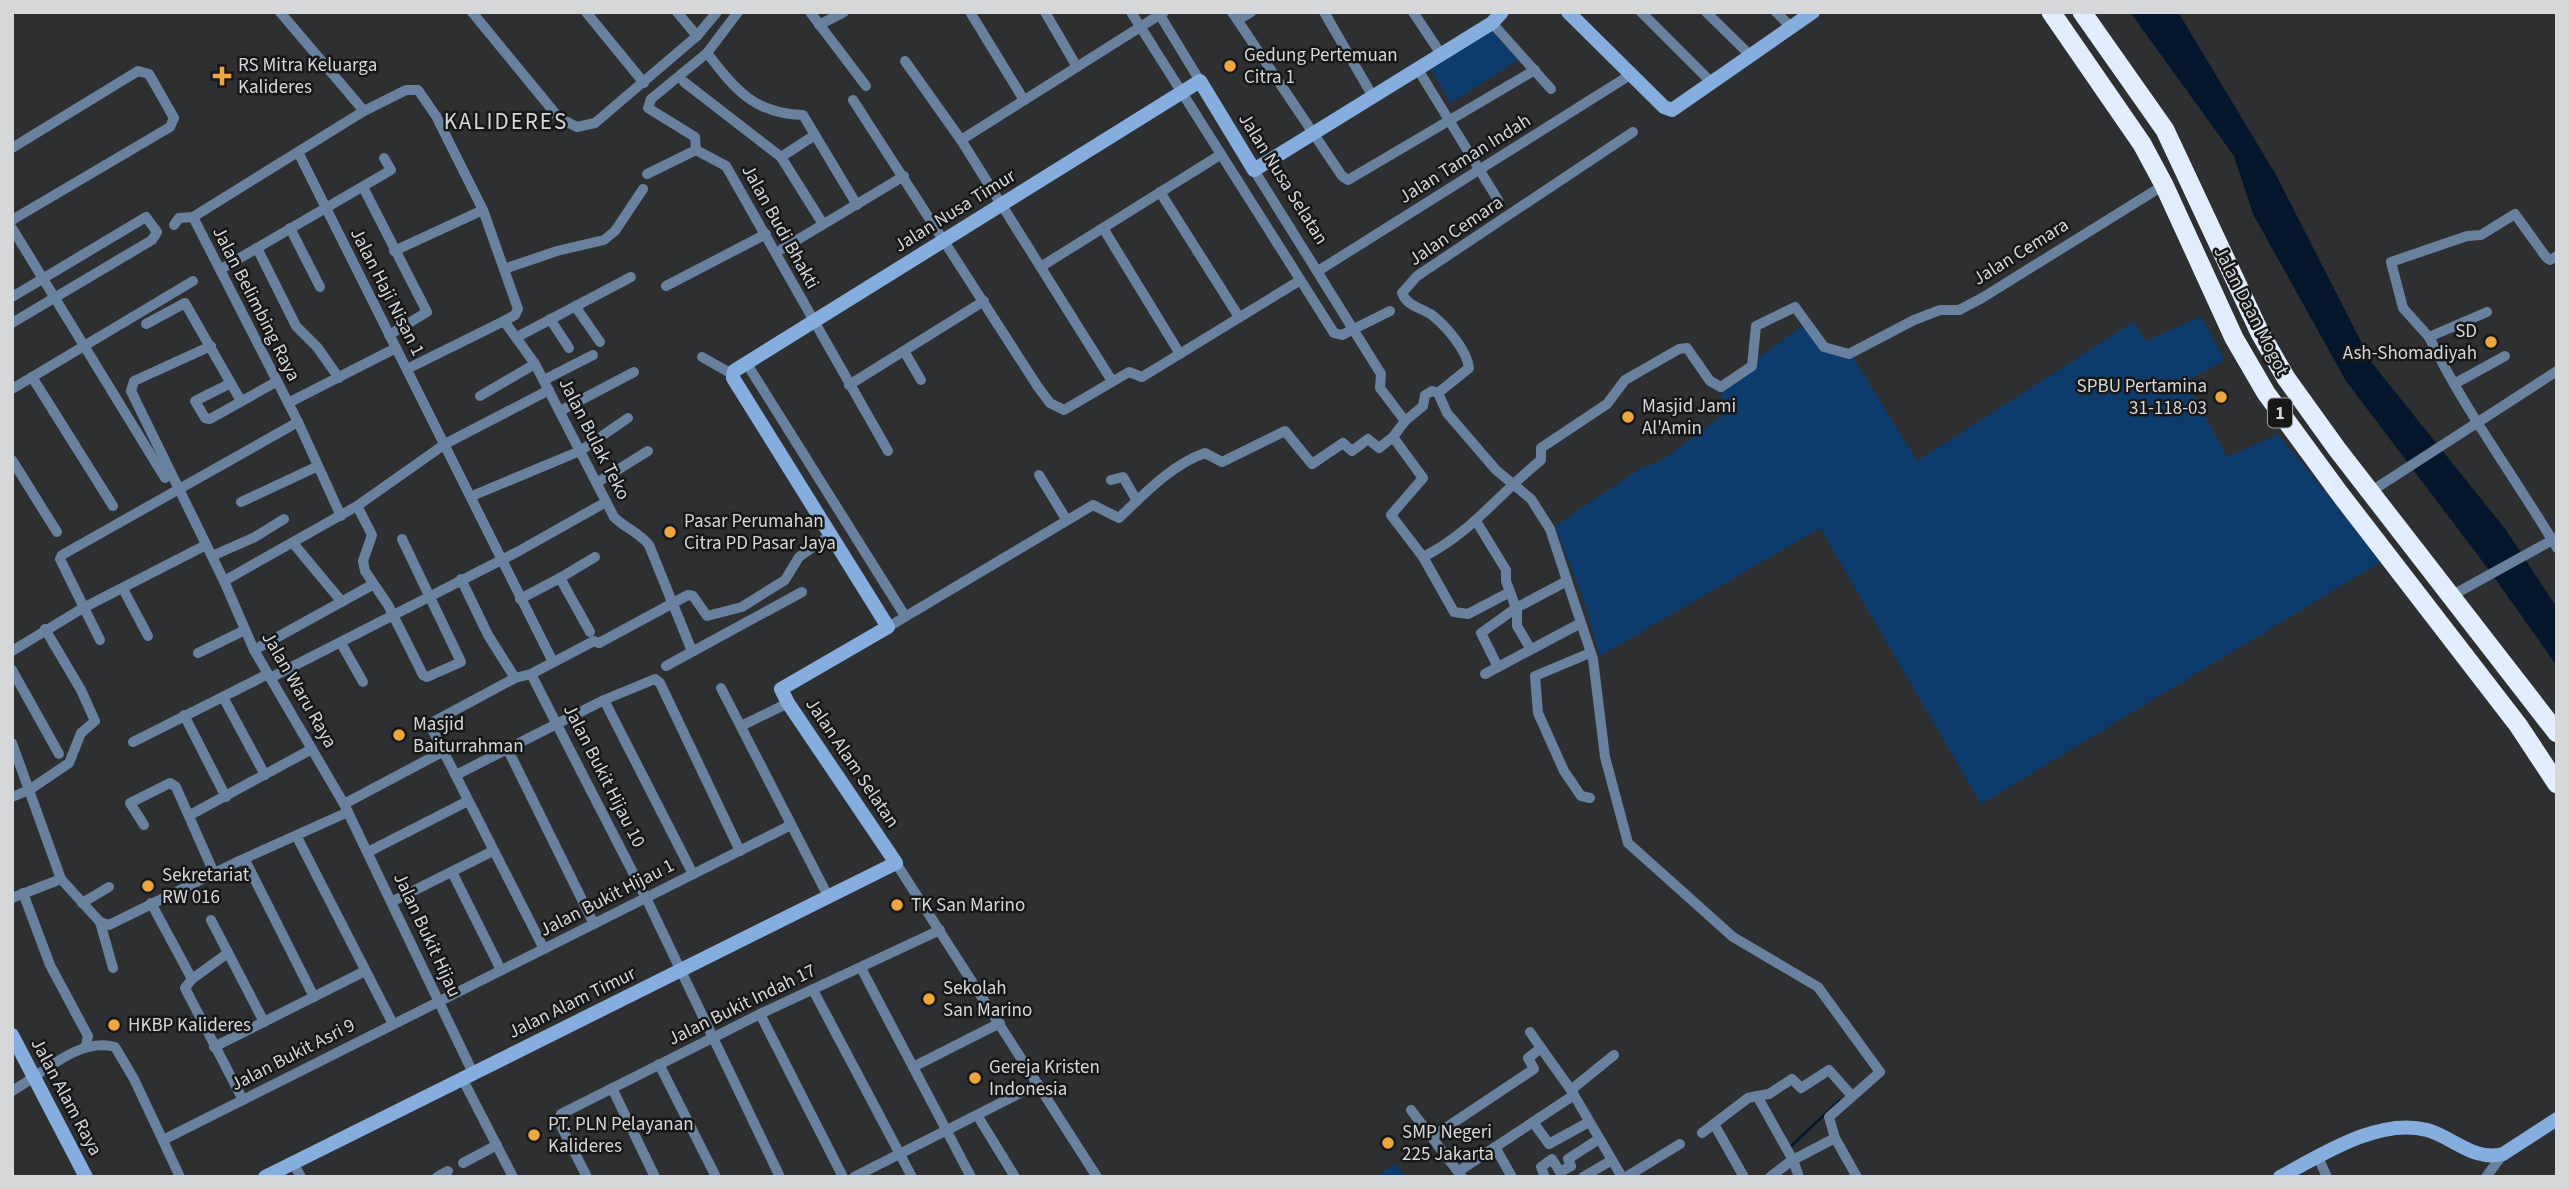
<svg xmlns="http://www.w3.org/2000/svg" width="2569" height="1189" font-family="'Source Sans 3',sans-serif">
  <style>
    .green { fill: #0d3b6b }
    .water { fill: #04162c }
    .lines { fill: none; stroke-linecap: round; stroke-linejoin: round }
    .stream { stroke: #04162c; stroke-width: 2.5 }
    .street { stroke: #67819f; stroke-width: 10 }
    .secondary { stroke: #85aedf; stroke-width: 14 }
    .highway { stroke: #e2eefe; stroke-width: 19 }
    .poi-dot { fill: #eea73d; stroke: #171718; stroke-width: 2.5 }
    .labels { text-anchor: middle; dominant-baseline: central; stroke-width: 5; stroke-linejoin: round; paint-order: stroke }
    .shield { fill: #171718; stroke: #9d9d9e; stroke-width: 2 }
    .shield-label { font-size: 18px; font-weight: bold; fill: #d6d7d8 }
    .poi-label { font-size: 19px; fill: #d6d7d8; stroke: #171718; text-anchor: start }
    .street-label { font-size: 19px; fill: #d6d7d8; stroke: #171718 }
    .quarter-label { font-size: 23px; letter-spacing: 2px; fill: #d6d7d8; stroke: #171718 }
  </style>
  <rect width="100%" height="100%" fill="#2e2f31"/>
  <g class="green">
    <path d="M1490,29L1518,60L1451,103L1429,67Z"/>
    <path d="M2201,316L2225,360L2186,381L2227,457L2278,434L2382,561L1981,804L1820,528L1600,656L1582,595L1555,526L1641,468L1661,461L1728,411L1718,387L1805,324L1823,350L1853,357L1917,461L2133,322L2146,341Z"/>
    <path d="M1395,1163L1405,1177H1377Z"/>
  </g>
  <path class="water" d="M2130,12H2178L2276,175L2372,363L2506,530L2557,608V666L2489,570L2346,381L2253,214L2234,156Z"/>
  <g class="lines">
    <path class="stream" d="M1789,1148L1840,1100"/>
    <g class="street">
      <path d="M280,12L364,111"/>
      <path d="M472,12L559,118L577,127L595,123L697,36L717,12"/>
      <path d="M586,12L644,83"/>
      <path d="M677,12L697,36"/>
      <path d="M738,12L707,53L651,99L648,108L695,137L696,150L726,166L888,451"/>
      <path d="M810,12L866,86"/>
      <path d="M970,12L1024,100"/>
      <path d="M1045,12L1077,67"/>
      <path d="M1131,12L1334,333L1342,335L1390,311"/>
      <path d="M1158,12L1200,81"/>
      <path d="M1232,12L1342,176L1348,180L1535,70"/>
      <path d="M1324,12L1372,95"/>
      <path d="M1413,12L1441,54"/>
      <path d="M1641,12L1712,83"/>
      <path d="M1706,12L1751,56"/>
      <path d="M1776,12L1792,28"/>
      <path d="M1238,20L1251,12"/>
      <path d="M1492,23L1551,89"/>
      <path d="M819,25L844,12"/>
      <path d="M707,53C735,89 754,114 803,115L857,205"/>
      <path d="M905,61L961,140L1112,381"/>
      <path d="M1417,68L1498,200"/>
      <path d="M684,82L781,157L823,224"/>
      <path d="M853,100L1038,387L1050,403L1064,410L1129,372L1142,377L1299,281"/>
      <path d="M1633,132L1417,276L1402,293C1408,307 1420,307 1432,315C1446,326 1467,350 1469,368L1438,393L1447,413L1496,470L1531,499L1550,529L1593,659L1605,757L1628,843L1733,937L1818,987L1880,1072L1829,1117L1835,1138L1857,1177"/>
      <path d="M961,140L1164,12"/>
      <path d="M12,148L138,71L149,74L174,118L170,127L12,220"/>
      <path d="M299,154L553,662"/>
      <path d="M781,157L815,135"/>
      <path d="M1254,170L1381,374L1380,388L1405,421L1393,437L1423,478L1391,515L1423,557L1454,612L1468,614L1510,592"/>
      <path d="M647,174L696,150"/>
      <path d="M363,187L427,312L389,335"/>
      <path d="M1160,192L1239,317"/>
      <path d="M174,225L179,218L193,217"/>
      <path d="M12,228L165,478"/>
      <path d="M290,228L320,287"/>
      <path d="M1103,228L1180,354"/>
      <path d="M257,248L296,326L317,347L339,378"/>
      <path d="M782,249L904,176"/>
      <path d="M394,251L483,210"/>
      <path d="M1042,266L1220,155"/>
      <path d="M221,269L391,170L384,158"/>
      <path d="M504,269L557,251L604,240L615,231L643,189"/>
      <path d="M1318,271L1630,75"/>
      <path d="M666,286L766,234"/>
      <path d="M12,297L146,217L157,232L152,240L12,323"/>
      <path d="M575,306L600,342"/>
      <path d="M2487,312L2429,337C2465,411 2515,477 2557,548"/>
      <path d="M550,319L569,348"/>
      <path d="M146,324L185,303L241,401"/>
      <path d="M517,337L631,277"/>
      <path d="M2429,337L2403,308L2391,262L2467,236L2481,235L2515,214L2546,257L2550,260L2557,256"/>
      <path d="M211,346L134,381L131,391L224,581L254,650L344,804L473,1073"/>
      <path d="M904,351L921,380"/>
      <path d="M702,357L732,374"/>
      <path d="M747,364L905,616"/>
      <path d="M407,369L504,321"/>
      <path d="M32,377L113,506"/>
      <path d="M544,380L593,355"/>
      <path d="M229,384L195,401L205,418L210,419L276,382"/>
      <path d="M2454,384L2505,356"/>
      <path d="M849,385L984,301"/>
      <path d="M12,389L193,281"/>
      <path d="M480,396L535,364"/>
      <path d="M288,403L396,348"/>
      <path d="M560,411L634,372"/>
      <path d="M1405,421L1423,406L1425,395L1432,391L1438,393"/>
      <path d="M12,460L57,532"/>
      <path d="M1039,475L1066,519"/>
      <path d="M1111,480L1123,477L1137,501"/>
      <path d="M598,482L648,451"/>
      <path d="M2370,492L2557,371"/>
      <path d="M472,496L580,451L628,418"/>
      <path d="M241,502L316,467"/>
      <path d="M357,506L372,535L363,561L365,571L388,605L423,675L427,677L461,662L402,539"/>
      <path d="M341,516L298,422L193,217L364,111L406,90H418L436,116L483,210L518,309L515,315L504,321L535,364L614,517C625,528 640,533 649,545L692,651"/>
      <path d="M1476,521L1506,570V581L1517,611V626L1530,648"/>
      <path d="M293,543L342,602"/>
      <path d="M212,556L255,537L284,519"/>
      <path d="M1423,557C1470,534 1501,492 1541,460V448L1607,404L1625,380L1679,349L1687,348L1710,381L1721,387L1752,366L1756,326L1795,307L1824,347L1849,354L1914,320L1940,310H1959L1982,298L2164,185"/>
      <path d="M560,578L595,557"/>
      <path d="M461,579L488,635L515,678"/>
      <path d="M224,581L357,506L445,444L549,390"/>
      <path d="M123,589L148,636"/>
      <path d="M2451,596L2556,538"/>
      <path d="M520,599L560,578L590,632"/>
      <path d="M888,627L1093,505L1119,518C1144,494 1171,465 1205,453L1222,462L1285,431L1312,464L1343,443L1352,451L1368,439L1379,448L1393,437"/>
      <path d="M100,640L60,559L62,555L298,422"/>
      <path d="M341,643L363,682"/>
      <path d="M254,650L372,585"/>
      <path d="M12,651L83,608L206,545"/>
      <path d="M198,653L245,630"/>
      <path d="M1590,653L1535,676L1538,713L1564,771L1581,796L1590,798"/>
      <path d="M666,666L802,592"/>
      <path d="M1498,667L1481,633L1516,608L1567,581"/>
      <path d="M12,670L59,754"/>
      <path d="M531,674L646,898L780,1177"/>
      <path d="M1485,674L1579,624"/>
      <path d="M270,678L519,551L606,502"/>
      <path d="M721,688L828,896"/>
      <path d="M223,697L265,775"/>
      <path d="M604,700L693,874"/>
      <path d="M184,715L226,797"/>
      <path d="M741,726L788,703"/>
      <path d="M133,742L266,675"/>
      <path d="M12,743L61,879"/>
      <path d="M507,748L594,924"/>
      <path d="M456,775L604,700L655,679L660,683L740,851"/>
      <path d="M12,797L29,790L69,763L81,733L95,721L81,690L45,629"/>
      <path d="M344,804L444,751"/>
      <path d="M190,815L312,749"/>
      <path d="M144,825L130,803L170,783L176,787L214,873"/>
      <path d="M297,837L393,1024"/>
      <path d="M368,852L468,801"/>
      <path d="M245,860L314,997"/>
      <path d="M896,863L1097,1177"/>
      <path d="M452,872L501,970"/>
      <path d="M61,879L100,922L109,925L239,861L348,812"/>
      <path d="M23,893L50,965L88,1036L86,1045"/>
      <path d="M12,898L61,879"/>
      <path d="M393,901L493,851"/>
      <path d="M82,903L109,887"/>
      <path d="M151,903L192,979"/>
      <path d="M211,920L264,1022"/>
      <path d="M100,922L113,968"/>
      <path d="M544,949L432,729L435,721L515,678L531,674L594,641L599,643L688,595L693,596L707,616L742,607L785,580L799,557L830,535"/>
      <path d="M228,953L192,979L185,988L243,1100"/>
      <path d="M861,968L971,1177"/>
      <path d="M813,990L912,1177"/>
      <path d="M760,1014L843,1177"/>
      <path d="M1530,1032L1541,1048"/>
      <path d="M214,1047L365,971"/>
      <path d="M659,1064L716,1177"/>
      <path d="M913,1067L1000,1023"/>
      <path d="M462,1078L513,1177"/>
      <path d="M612,1088L655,1177"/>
      <path d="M1571,1090L1614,1055"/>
      <path d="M12,1091C43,1074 78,1037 115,1047L134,1079L180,1177"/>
      <path d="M1757,1096L1769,1094L1792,1079L1801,1088L1829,1070L1852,1096"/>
      <path d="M1411,1110L1462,1177"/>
      <path d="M977,1115L1015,1177"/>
      <path d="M1533,1122L1549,1144L1589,1122"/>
      <path d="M1714,1124L1744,1177"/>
      <path d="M1702,1133L1748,1098L1757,1096L1793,1160L1799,1177"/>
      <path d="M1432,1137L1534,1069L1528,1058L1541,1048L1571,1090L1622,1177"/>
      <path d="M163,1140L791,825"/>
      <path d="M1495,1147L1512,1177"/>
      <path d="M2318,1157L2327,1177"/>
      <path d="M293,1163L301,1177"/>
      <path d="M463,1163L497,1145"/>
      <path d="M1459,1171L1574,1095"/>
      <path d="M437,1177L448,1171"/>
      <path d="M587,1177L559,1122L561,1114L760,1014L940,930"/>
      <path d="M854,1177L1038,1084"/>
      <path d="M1545,1177L1541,1167L1552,1159L1560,1172L1571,1166L1568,1159L1599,1139"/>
      <path d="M1583,1177L1612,1160"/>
      <path d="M1626,1177L1680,1144"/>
      <path d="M1770,1177L1791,1161L1835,1138"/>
      <path d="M2486,1177L2503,1154"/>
    </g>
    <g class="secondary">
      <path d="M1568,12L1664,107L1672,110L1813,12"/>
      <path d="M12,1035L86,1177"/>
      <path d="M265,1177L896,863L788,703L781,689L888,627L733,378L734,371L1200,81L1254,170L1492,23L1502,12"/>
      <path d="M2280,1177C2321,1155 2379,1117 2427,1130C2453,1137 2474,1162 2503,1154L2557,1119"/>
    </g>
    <g class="highway">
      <path d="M2051,12L2142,144L2164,185L2234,338L2266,393L2340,494L2518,725L2557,784"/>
      <path d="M2082,12L2165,130L2260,333L2286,378L2337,449L2557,733"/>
    </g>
  </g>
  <g class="poi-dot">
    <circle cx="1230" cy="66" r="7"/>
    <path d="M218.5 65.5h7v7h7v7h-7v7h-7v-7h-7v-7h7z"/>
    <circle cx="2491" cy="342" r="7"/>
    <circle cx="2221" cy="397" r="7"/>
    <circle cx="1628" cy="417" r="7"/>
    <circle cx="670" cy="532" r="7"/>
    <circle cx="399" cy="735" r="7"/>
    <circle cx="148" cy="886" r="7"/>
    <circle cx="897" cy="905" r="7"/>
    <circle cx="929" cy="999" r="7"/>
    <circle cx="114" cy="1025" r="7"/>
    <circle cx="975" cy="1078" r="7"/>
    <circle cx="534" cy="1135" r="7"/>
    <circle cx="1388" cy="1143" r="7"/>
  </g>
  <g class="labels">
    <rect class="shield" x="2268" y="398.5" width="24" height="29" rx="5"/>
    <g class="shield-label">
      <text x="2280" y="413">1</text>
    </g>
    <g class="poi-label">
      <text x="1244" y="55">Gedung Pertemuan<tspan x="1244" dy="22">Citra 1</tspan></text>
      <text x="238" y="65">RS Mitra Keluarga<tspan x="238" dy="22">Kalideres</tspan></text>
      <text x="2477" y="331" text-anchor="end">SD<tspan x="2477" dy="22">Ash-Shomadiyah</tspan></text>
      <text x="2207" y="386" text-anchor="end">SPBU Pertamina<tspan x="2207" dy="22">31-118-03</tspan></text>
      <text x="1642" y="406">Masjid Jami<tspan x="1642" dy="22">Al'Amin</tspan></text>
      <text x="684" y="521">Pasar Perumahan<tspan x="684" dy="22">Citra PD Pasar Jaya</tspan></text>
      <text x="413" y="724">Masjid<tspan x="413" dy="22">Baiturrahman</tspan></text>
      <text x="162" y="875">Sekretariat<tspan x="162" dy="22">RW 016</tspan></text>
      <text x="911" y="905">TK San Marino</text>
      <text x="943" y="988">Sekolah<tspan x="943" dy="22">San Marino</tspan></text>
      <text x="128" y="1025">HKBP Kalideres</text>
      <text x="989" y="1067">Gereja Kristen<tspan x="989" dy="22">Indonesia</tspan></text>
      <text x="548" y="1124">PT. PLN Pelayanan<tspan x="548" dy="22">Kalideres</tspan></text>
      <text x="1402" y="1132">SMP Negeri<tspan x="1402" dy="22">225 Jakarta</tspan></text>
    </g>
    <g class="street-label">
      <text transform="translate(1465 159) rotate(-32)">Jalan Taman Indah</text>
      <text transform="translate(1283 179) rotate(58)">Jalan Nusa Selatan</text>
      <text transform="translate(955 211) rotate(-32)">Jalan Nusa Timur</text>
      <text transform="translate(780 227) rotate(61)">Jalan Budi Bhakti</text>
      <text transform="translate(1456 231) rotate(-34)">Jalan Cemara</text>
      <text transform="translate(2021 252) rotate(-32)">Jalan Cemara</text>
      <text transform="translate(387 292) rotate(63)">Jalan Haji Nisan 1</text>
      <text transform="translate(256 304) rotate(63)">Jalan Belimbing Raya</text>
      <text transform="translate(2251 311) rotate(63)">Jalan Daan Mogot</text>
      <text transform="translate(594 439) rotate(63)">Jalan Bulak Teko</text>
      <text transform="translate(299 690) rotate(60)">Jalan Waru Raya</text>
      <text transform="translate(852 763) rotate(56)">Jalan Alam Selatan</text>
      <text transform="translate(604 776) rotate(63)">Jalan Bukit Hijau 10</text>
      <text transform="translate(607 898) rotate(-27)">Jalan Bukit Hijau 1</text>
      <text transform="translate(427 935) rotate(65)">Jalan Bukit Hijau</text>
      <text transform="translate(572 1003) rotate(-26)">Jalan Alam Timur</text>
      <text transform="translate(742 1005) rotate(-26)">Jalan Bukit Indah 17</text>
      <text transform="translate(293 1055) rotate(-27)">Jalan Bukit Asri 9</text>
      <text transform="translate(66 1097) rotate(62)">Jalan Alam Raya</text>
    </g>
    <g class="quarter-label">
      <text x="506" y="121">KALIDERES</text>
    </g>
  </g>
  <rect width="2569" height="1189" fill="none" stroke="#d6d7d8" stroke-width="28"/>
</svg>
